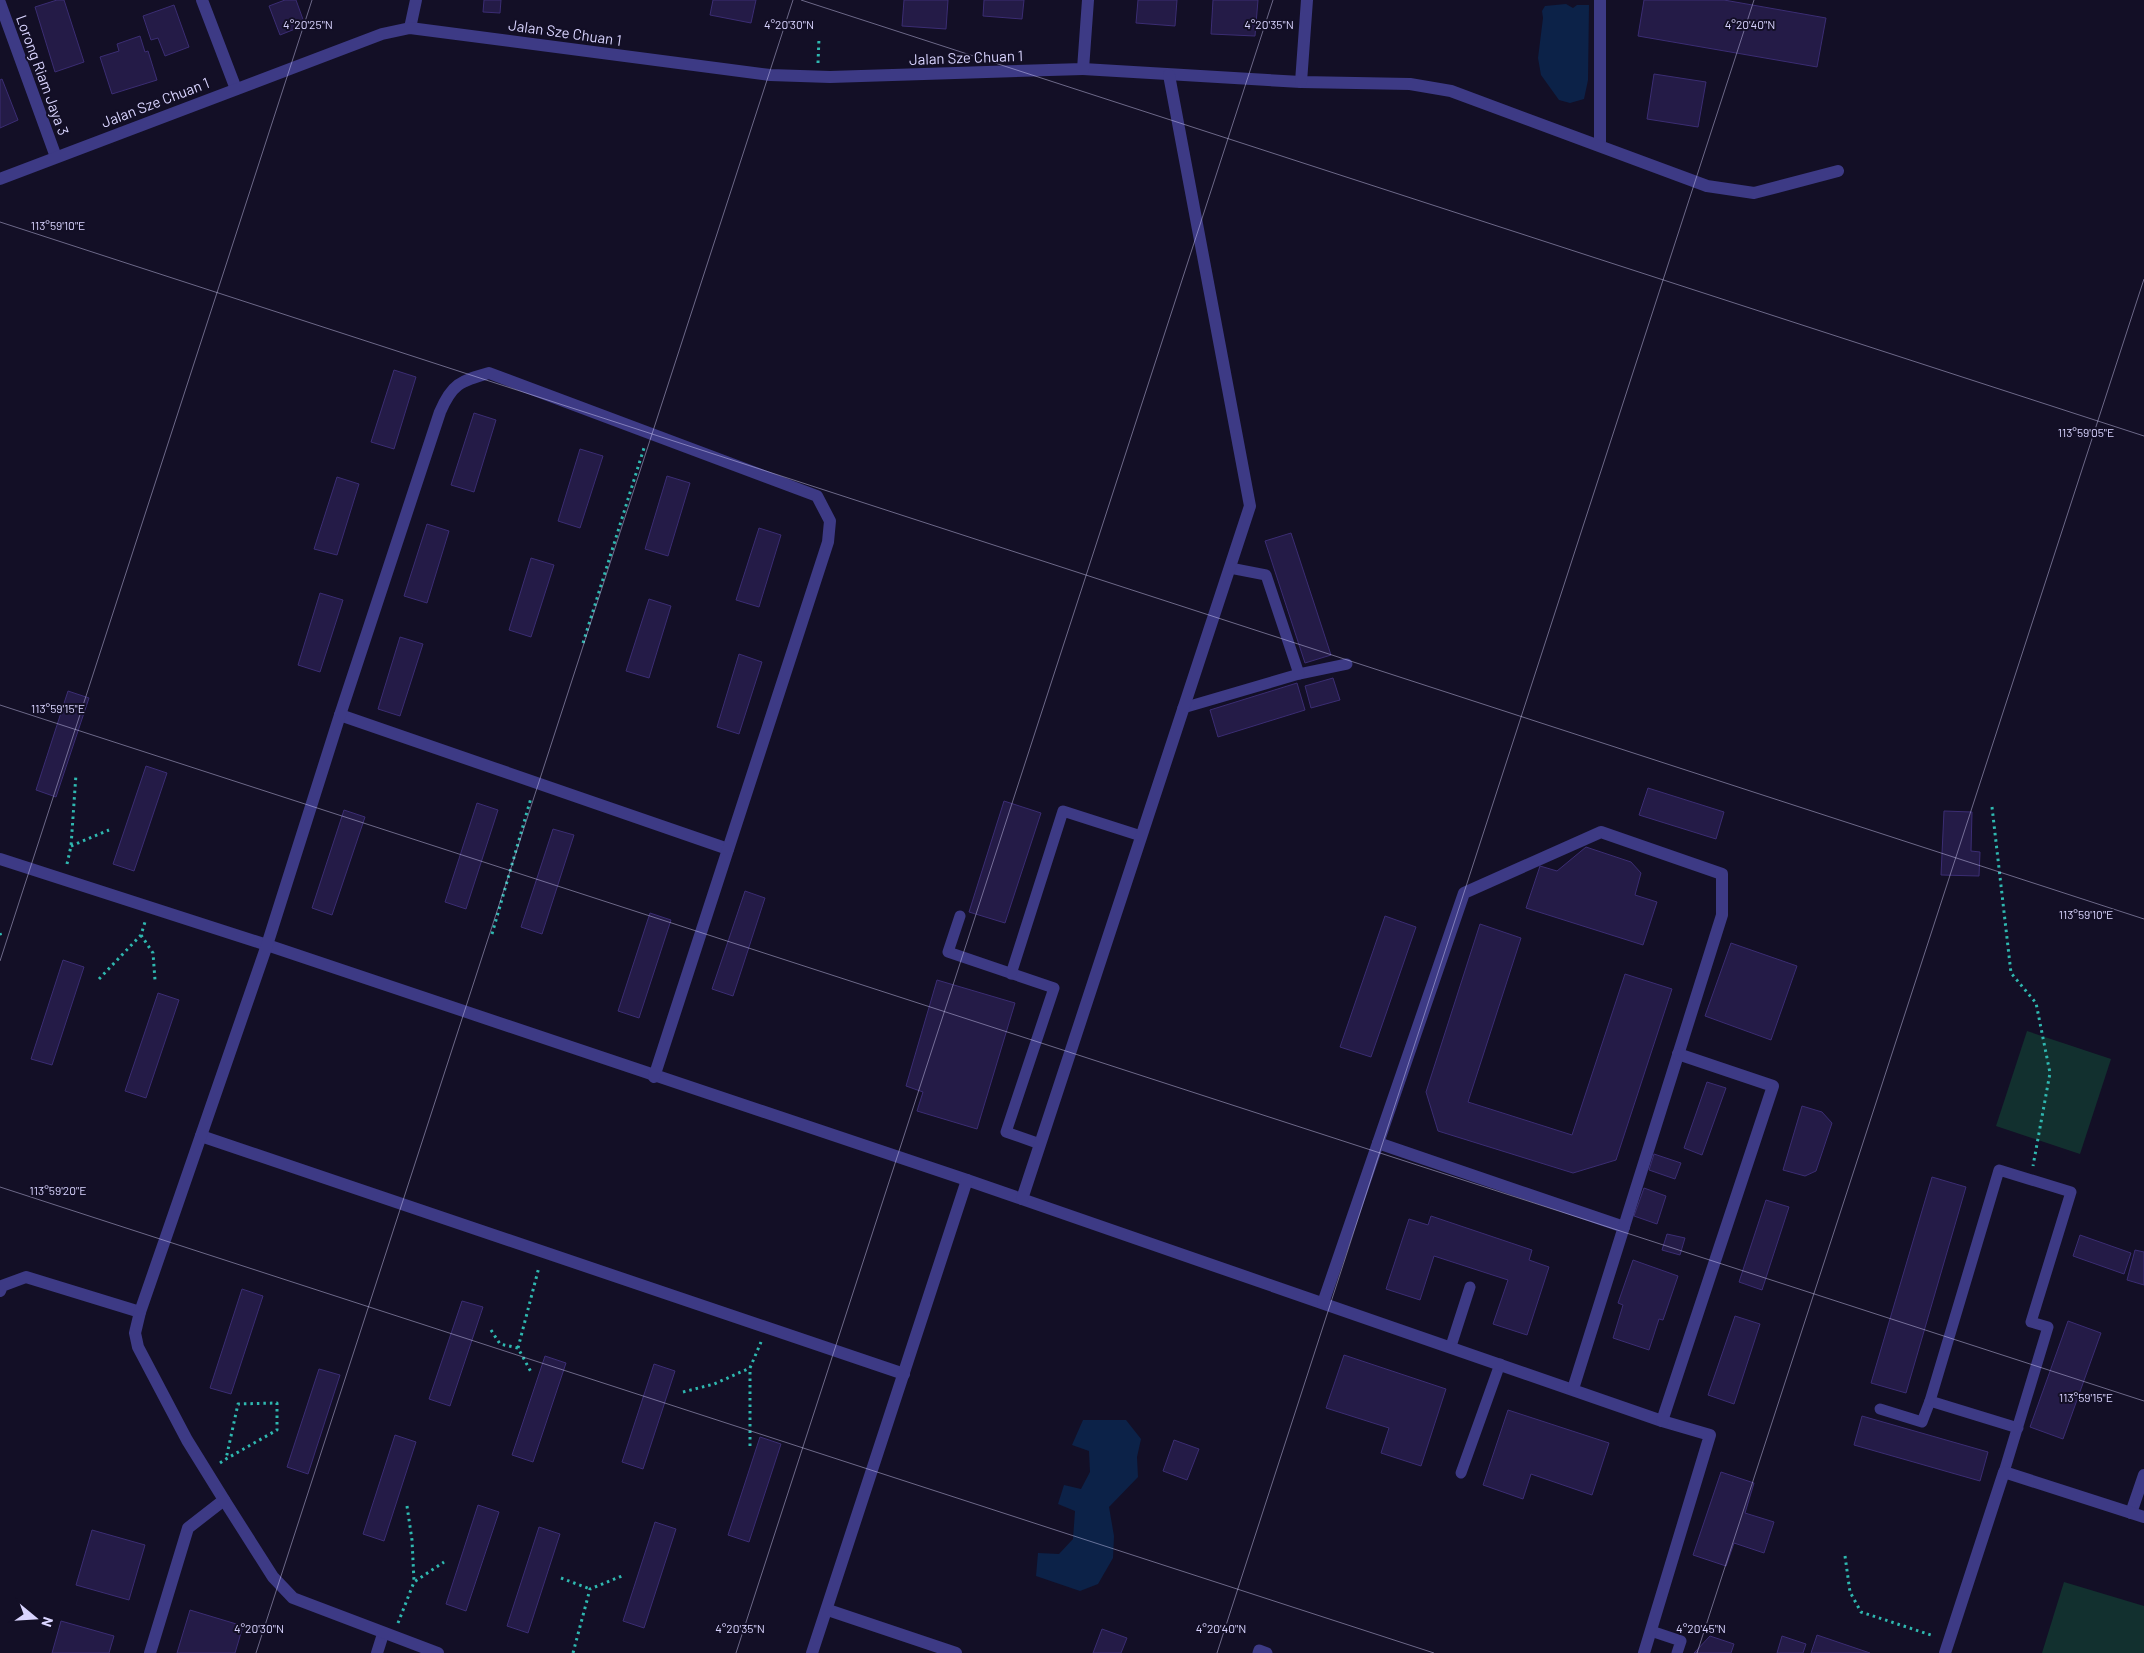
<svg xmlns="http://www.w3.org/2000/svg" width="2144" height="1653" font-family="Barlow,sans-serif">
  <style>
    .green { fill: #12302f }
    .water { fill: #0c2248 }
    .building { fill: #241b47; stroke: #3b2d73 }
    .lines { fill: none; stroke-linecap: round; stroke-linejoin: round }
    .path { stroke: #2fb8b0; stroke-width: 3; stroke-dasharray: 2.5 4; stroke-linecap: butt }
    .lane { stroke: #3d3a85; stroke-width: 11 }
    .street { stroke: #3d3a85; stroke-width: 12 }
    .ticks { fill: none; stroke: #d9d4ff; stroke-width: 1; stroke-opacity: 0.45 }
    .labels { text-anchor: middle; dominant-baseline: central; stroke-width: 4; stroke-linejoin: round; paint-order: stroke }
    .street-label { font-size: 15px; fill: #d9d4ff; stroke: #130f26 }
    .ticks-label { font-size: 12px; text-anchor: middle; fill: #d9d4ff; stroke: #130f26; stroke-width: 4; stroke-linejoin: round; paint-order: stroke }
  </style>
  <rect width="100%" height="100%" fill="#130f26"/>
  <g class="green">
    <path d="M2027,1031L2111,1059L2080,1154L1996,1126Z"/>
    <path d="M2064,1582L2144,1606V1653H2042Z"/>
  </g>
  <g class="water">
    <path d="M1566,4L1573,8L1577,5H1589L1588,80L1584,99L1570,103L1559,100L1541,75L1538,58L1543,18L1542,11L1545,6Z"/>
    <path d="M1083,1420H1126L1141,1439L1137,1457L1138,1477L1109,1507L1114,1536L1113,1558L1098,1584L1080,1591L1036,1576L1038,1553L1059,1554L1073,1539L1075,1511L1058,1504L1064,1485L1081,1489L1090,1472L1089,1451L1072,1445Z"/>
  </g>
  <g class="building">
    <path d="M57,0H64L84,62L55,72L35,7Z"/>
    <path d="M285,0H296L305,25L280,35L269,6Z"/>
    <path d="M484,0H501L500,13L483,12Z"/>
    <path d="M713,0H756L751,23L710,15Z"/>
    <path d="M904,0H948L946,29L902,26Z"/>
    <path d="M984,0H1024L1022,19L983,16Z"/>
    <path d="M1138,0H1177L1175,26L1136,23Z"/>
    <path d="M1213,0H1258L1255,36L1211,34Z"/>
    <path d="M1644,0H1724L1826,18L1817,67L1638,36Z"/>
    <path d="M174,5L189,47L165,56L158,38L151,40L143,16Z"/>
    <path d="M140,36L145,52L148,51L157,80L112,94L100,57L119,51L117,44Z"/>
    <path d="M1654,74L1706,82L1698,127L1647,119Z"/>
    <path d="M2,79L18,120L0,128V80Z"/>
    <path d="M394,370L416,377L394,449L371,442Z"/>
    <path d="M474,413L496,420L474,492L451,485Z"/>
    <path d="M580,449L603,456L580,528L558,521Z"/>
    <path d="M667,476L690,483L668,556L645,549Z"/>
    <path d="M337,477L359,484L337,555L314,549Z"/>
    <path d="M427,524L449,531L427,603L404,596Z"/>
    <path d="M759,528L781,535L759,607L736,600Z"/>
    <path d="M1291,533L1331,655L1305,663L1265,541Z"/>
    <path d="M531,558L554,565L531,637L509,630Z"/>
    <path d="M320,593L343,600L320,672L298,665Z"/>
    <path d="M649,599L671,606L649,678L626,671Z"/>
    <path d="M400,637L423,644L400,716L378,709Z"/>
    <path d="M739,654L762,662L739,734L717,727Z"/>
    <path d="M1333,678L1340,700L1311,708L1305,686Z"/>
    <path d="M1297,683L1305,710L1218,737L1210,710Z"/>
    <path d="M68,691L89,698L56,797L36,790Z"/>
    <path d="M146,766L167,773L134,871L113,864Z"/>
    <path d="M1648,788L1724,812L1716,839L1639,815Z"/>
    <path d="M1004,801L1041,813L1005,923L969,912Z"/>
    <path d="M477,803L498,810L466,909L445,902Z"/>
    <path d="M344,810L365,817L332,915L312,908Z"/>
    <path d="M1944,811L1972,812L1971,851L1980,852L1979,876L1941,875Z"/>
    <path d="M553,829L574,835L542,934L521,927Z"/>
    <path d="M1586,847L1631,862L1641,873L1635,895L1657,902L1643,945L1526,908L1540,866L1557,871Z"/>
    <path d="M745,891L765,898L733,996L712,989Z"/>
    <path d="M650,913L671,920L639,1018L618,1011Z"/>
    <path d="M1385,916L1416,927L1371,1057L1340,1047Z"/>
    <path d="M1480,924L1521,938L1468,1102L1572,1135L1625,974L1672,989L1616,1160L1573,1173L1438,1131L1426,1092Z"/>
    <path d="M1731,943L1797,966L1771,1040L1705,1016Z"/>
    <path d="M63,960L84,967L52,1065L31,1059Z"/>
    <path d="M937,980L1015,1003L977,1129L917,1111L923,1092L906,1086Z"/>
    <path d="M158,993L179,1000L146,1098L125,1091Z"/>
    <path d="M1707,1082L1726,1088L1702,1155L1684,1148Z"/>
    <path d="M1802,1106L1822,1112L1832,1123L1816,1171L1805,1176L1783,1170Z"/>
    <path d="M1654,1154L1681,1163L1675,1179L1649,1170Z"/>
    <path d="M1932,1177L1966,1187L1906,1393L1871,1383Z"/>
    <path d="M1644,1188L1666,1196L1657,1224L1634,1216Z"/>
    <path d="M1766,1200L1789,1207L1762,1290L1739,1282Z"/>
    <path d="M1431,1216L1532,1250L1529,1260L1549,1267L1527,1335L1493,1324L1508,1280L1434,1256L1420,1300L1386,1289L1409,1219L1428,1225Z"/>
    <path d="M1667,1234L1685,1238L1680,1255L1662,1250Z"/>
    <path d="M2080,1235L2131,1253L2124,1274L2073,1256Z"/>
    <path d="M2135,1250L2144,1252V1285L2127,1280Z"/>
    <path d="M1633,1260L1678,1276L1663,1320L1659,1319L1649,1350L1613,1338L1623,1305L1618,1303Z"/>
    <path d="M242,1289L263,1296L231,1394L210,1388Z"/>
    <path d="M462,1301L483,1307L450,1406L429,1399Z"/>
    <path d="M1735,1316L1760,1324L1734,1404L1708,1395Z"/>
    <path d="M2068,1321L2101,1333L2063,1439L2030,1427Z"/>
    <path d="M1344,1355L1446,1389L1421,1466L1381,1453L1389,1428L1326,1408Z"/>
    <path d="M545,1356L566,1363L533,1462L512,1455Z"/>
    <path d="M654,1364L675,1371L643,1469L622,1462Z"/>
    <path d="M319,1369L340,1375L308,1474L287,1467Z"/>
    <path d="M1508,1410L1609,1443L1592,1495L1531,1474L1523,1499L1483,1485Z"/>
    <path d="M1862,1416L1988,1452L1980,1481L1854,1445Z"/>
    <path d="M395,1435L416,1442L384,1541L363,1534Z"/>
    <path d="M760,1437L781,1444L749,1542L728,1535Z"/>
    <path d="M1174,1440L1199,1449L1187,1480L1163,1471Z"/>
    <path d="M1721,1472L1754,1483L1745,1513L1774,1522L1764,1553L1734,1543L1726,1566L1693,1555Z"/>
    <path d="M478,1505L499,1512L466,1611L446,1604Z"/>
    <path d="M655,1522L676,1529L644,1628L623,1621Z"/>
    <path d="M539,1527L560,1534L528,1633L507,1626Z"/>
    <path d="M92,1530L145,1545L129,1600L76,1585Z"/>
    <path d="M190,1610L243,1626L235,1653H177Z"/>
    <path d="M61,1621L114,1636L109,1653H52Z"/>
    <path d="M1102,1629L1127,1638L1121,1653H1093Z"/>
    <path d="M1817,1635L1870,1653H1811Z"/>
    <path d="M1710,1636L1734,1644L1731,1653H1694Z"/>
    <path d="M1782,1636L1806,1644L1803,1653H1777Z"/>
  </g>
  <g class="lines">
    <g class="path">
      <path d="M818,63L819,38"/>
      <path d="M583,643L644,448"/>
      <path d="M1992,807L2011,973L2036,1003L2050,1073L2033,1166"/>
      <path d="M71,846L109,830"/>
      <path d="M67,864L71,846L76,774"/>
      <path d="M0,933L1,937"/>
      <path d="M492,934L531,798"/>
      <path d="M141,935L153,953L155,980"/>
      <path d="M99,979L141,935L145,922"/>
      <path d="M491,1330L500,1344L518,1348L531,1372"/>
      <path d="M518,1348L539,1267"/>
      <path d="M683,1392L714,1384L750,1368"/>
      <path d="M750,1446V1368L761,1342"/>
      <path d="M220,1463L226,1459L277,1430V1403L238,1404L226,1459"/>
      <path d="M407,1506L412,1540L414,1581"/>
      <path d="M1845,1556L1850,1592L1861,1612L1934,1636"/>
      <path d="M561,1578L590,1589"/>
      <path d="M398,1623L414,1582L444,1562"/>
      <path d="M573,1653L590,1589L622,1576"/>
    </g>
    <g class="lane">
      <path d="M1299,674L1347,664"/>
      <path d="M1183,708L1299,674L1266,575L1230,568"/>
      <path d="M960,916L948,952L1054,988L1006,1132L1040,1144"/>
      <path d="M1011,974L1063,811L1141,836"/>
      <path d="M1451,1346L1470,1287"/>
      <path d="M1880,1409L1922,1422L1930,1401"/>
      <path d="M2004,1472L2048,1327L2031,1322L2071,1192L1999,1170L1930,1401L2018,1428"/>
      <path d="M1461,1473L1500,1364"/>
      <path d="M1651,1631L1681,1641L1677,1653"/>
      <path d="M1258,1653L1259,1650L1267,1653"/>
    </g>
    <g class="street">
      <path d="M202,0L236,89"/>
      <path d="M1600,0V145"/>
      <path d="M0,3L56,157"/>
      <path d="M410,28L416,0"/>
      <path d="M1083,69L1301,82L1410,84L1451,91L1707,186L1754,193L1838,171"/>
      <path d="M1301,82L1307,0"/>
      <path d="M0,179L382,34L410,28L770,75L830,77L1083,69L1088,0"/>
      <path d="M340,715L728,849"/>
      <path d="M0,859L267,945L967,1180L1662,1421L1710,1435L1644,1653"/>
      <path d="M201,1136L904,1374"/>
      <path d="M1378,1143L1624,1227"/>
      <path d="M1022,1199L1250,506L1169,75"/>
      <path d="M0,1291L2,1286L26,1277L140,1312"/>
      <path d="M1323,1303L1464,893L1601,832L1722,874V915L1573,1389"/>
      <path d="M1662,1421L1773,1086L1678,1054"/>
      <path d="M2131,1513L2144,1475"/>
      <path d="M828,1610L956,1653"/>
      <path d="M150,1653L188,1528L224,1500"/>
      <path d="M377,1653L383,1634"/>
      <path d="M438,1653L293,1598L273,1577L226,1503L187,1440L138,1347L135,1333L140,1312L267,945L340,715L440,412C452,384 460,381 489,373L817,496L830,521L828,542L654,1077"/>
      <path d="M812,1653L967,1180"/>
      <path d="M1945,1653L2004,1472L2144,1517"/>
    </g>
  </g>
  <path class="ticks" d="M801,0L2144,436M0,222L2144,919M0,705L2144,1401M0,961L312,0M0,1187L1434,1653M256,1653L793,0M736,1653L1273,0M1217,1653L1754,0M1697,1653L2144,279"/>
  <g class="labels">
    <g class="street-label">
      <text transform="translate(565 32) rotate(8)">Jalan Sze Chuan 1</text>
      <text transform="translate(966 57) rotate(-2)">Jalan Sze Chuan 1</text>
      <text transform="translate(43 75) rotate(70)">Lorong Riam Jaya 3</text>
      <text transform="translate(155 102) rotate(-21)">Jalan Sze Chuan 1</text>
    </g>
  </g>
  <g class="ticks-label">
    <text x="308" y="29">4°20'25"N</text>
    <text x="789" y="29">4°20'30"N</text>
    <text x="1269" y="29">4°20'35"N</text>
    <text x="1750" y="29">4°20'40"N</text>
    <text x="58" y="230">113°59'10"E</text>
    <text x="2086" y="437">113°59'05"E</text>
    <text x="58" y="713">113°59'15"E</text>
    <text x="2086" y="919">113°59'10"E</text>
    <text x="58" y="1195">113°59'20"E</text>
    <text x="2086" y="1402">113°59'15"E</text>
    <text x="259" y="1633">4°20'30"N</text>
    <text x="740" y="1633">4°20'35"N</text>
    <text x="1221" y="1633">4°20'40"N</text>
    <text x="1701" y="1633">4°20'45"N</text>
  </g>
  <g transform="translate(35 1618) rotate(108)" stroke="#130f26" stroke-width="4" paint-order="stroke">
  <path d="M0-4L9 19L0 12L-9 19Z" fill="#d9d4ff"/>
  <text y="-8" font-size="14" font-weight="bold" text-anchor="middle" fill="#d9d4ff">N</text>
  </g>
</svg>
